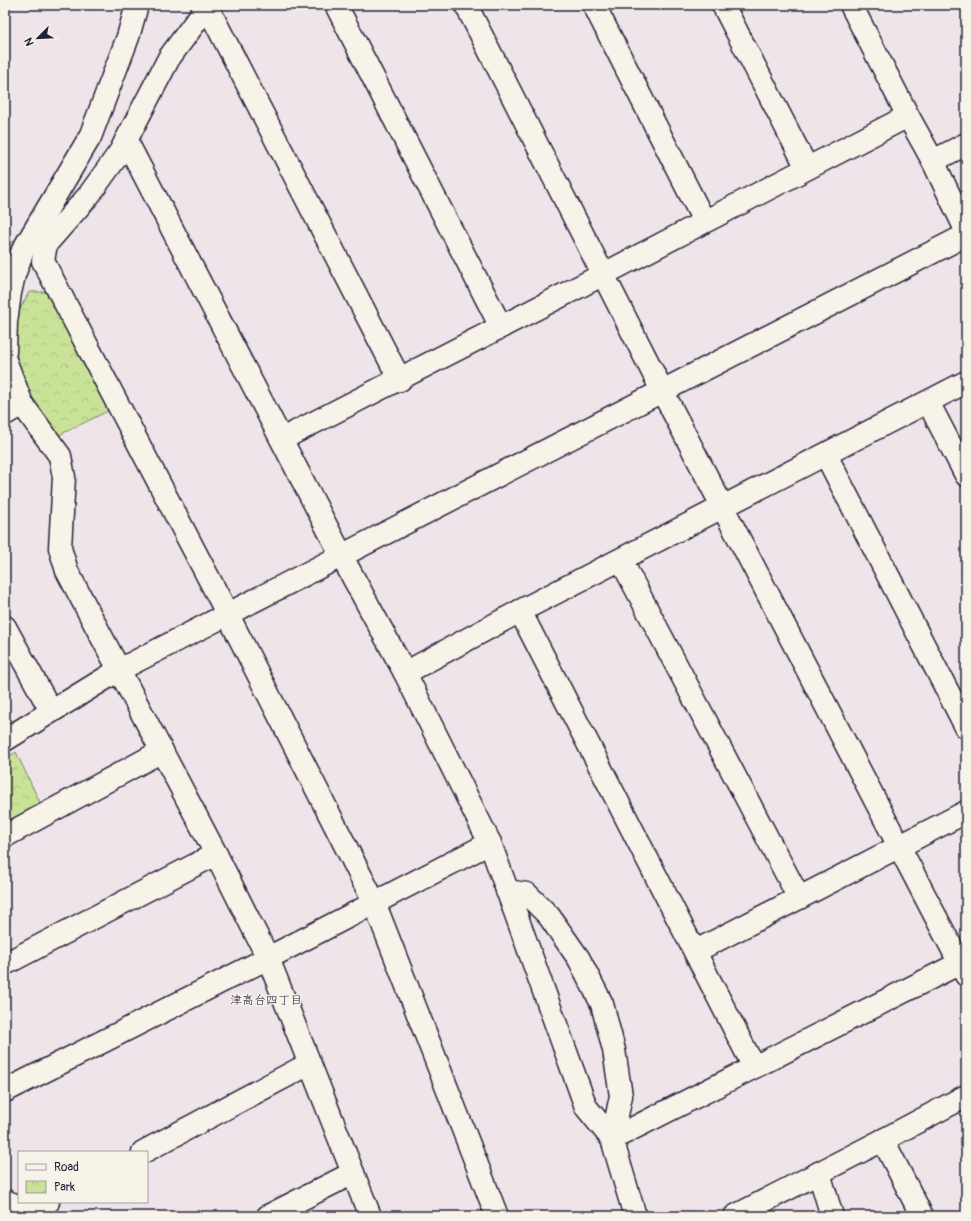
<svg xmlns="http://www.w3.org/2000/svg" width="971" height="1221" font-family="Pangolin,'Klee One',sans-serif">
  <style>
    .park { fill: url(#park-crowns); stroke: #76826a }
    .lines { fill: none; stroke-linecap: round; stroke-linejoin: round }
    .minor-casing { stroke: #22223b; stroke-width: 25 }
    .minor { stroke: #f7f3e8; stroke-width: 22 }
    .labels { text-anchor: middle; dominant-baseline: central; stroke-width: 3; stroke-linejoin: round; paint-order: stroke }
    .neighbourhood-label { font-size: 12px; fill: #22223b; stroke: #f7f3e8 }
  </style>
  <defs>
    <pattern id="park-crowns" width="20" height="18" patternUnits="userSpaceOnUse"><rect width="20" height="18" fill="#cae298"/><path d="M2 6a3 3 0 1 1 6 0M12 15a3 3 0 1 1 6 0" fill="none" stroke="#adc284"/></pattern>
  </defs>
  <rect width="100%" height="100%" fill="#efe4ea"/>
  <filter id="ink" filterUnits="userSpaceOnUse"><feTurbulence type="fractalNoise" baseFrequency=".025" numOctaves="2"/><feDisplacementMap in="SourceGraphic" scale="8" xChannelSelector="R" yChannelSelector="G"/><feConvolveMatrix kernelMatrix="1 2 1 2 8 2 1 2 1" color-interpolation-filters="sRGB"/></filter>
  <g filter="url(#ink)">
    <g class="park">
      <path d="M29,292H49L110,410L51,439L31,409L12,355L14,321Z"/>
      <path d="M16,752L41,805L5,825V759Z"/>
    </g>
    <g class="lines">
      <g class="minor-casing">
        <g id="minor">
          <path d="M208,5L169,58L120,152L89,195L46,244L43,261L228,615L374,902L497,1216"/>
          <path d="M336,5L501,327"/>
          <path d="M466,5L668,402L966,975"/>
          <path d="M594,5L704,221"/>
          <path d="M723,5L807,168"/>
          <path d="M851,5L908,116L933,161L966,230"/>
          <path d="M207,6L400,380"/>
          <path d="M126,140L348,568L405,673L490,843L586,1107L612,1139L635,1216"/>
          <path d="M933,161L966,144"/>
          <path d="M5,352L6,322L10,293L14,275L23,250L90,137L128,37L137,5"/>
          <path d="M5,360L22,404L60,456L64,477L60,548L67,571L216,854L268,958L370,1216"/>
          <path d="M928,402L966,475"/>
          <path d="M5,414L22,404"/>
          <path d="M282,439L604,274L908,116"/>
          <path d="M826,455L966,727"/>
          <path d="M621,560L799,898"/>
          <path d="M520,611L754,1067"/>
          <path d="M5,627L51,711"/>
          <path d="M405,673L520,611L966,382"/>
          <path d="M5,740L119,670L966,235"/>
          <path d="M5,836L162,751"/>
          <path d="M507,891L527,894L549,916L579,959L602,1004L614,1050L621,1096L612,1139"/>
          <path d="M696,951L966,812"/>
          <path d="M5,964L216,854"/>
          <path d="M5,1091L268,958L490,843"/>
          <path d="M612,1139L966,960"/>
          <path d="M883,1140L922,1216"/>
          <path d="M143,1152L309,1064"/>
          <path d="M819,1173L832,1216"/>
          <path d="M5,1201L30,1211L35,1216"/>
          <path d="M30,1211L48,1202"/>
          <path d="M268,1216L353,1173"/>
          <path d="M735,1216L883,1140L966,1096"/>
        </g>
      </g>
      <use href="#minor" class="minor"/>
    </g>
  </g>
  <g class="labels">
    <g class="neighbourhood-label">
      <text x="266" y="1000">津高台四丁目</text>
    </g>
  </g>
  <rect width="971" height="1221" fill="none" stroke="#f7f3e8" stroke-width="20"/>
  <rect x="10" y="10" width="951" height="1201" fill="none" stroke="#22223b" stroke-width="1.5" filter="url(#ink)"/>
  <rect x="18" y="1151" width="130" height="52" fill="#f7f3e8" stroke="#a29fa3"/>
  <rect x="26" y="1164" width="20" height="6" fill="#f7f3e8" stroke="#a29fa3"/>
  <text x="54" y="1171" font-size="12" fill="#22223b">Road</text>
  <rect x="26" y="1181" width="20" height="12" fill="url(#park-crowns)" stroke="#a29fa3"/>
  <text x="54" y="1191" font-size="12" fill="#22223b">Park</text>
  <g transform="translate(38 38) rotate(246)" stroke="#f7f3e8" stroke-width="3" paint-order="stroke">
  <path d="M0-3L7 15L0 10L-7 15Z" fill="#22223b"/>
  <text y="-6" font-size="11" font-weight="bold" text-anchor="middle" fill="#22223b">N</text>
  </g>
</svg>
